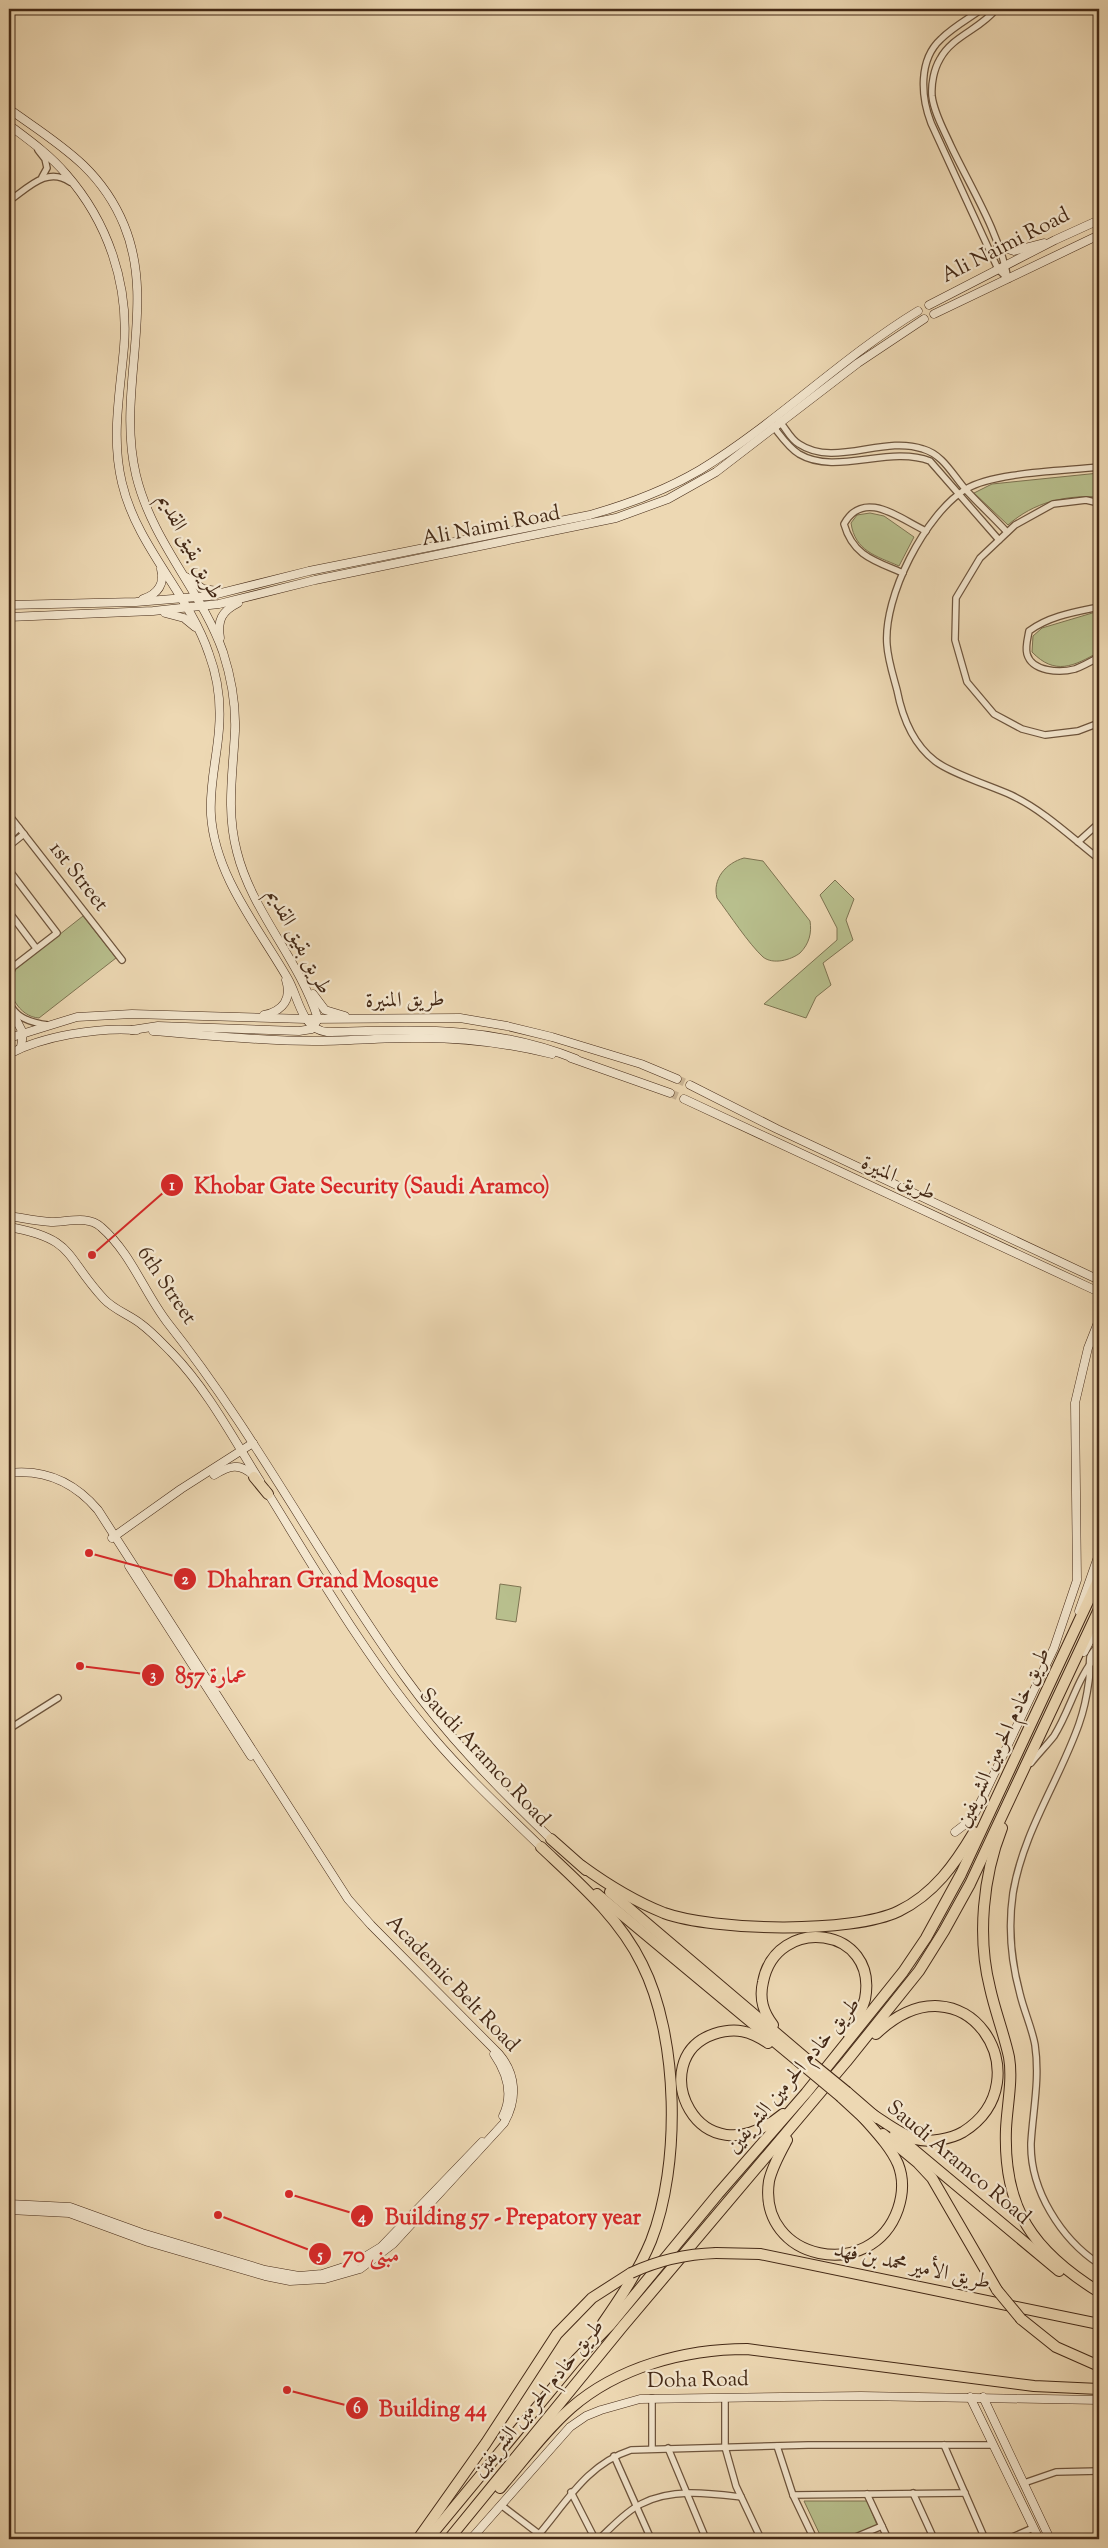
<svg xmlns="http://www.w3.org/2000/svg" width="1108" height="2548" font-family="'Sorts Mill Goudy',Amiri,serif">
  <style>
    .green { fill: #b8bf8d; stroke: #7e7452 }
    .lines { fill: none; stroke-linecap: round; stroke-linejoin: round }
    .secondary-tunnel { stroke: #cbb594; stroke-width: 8; stroke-dasharray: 8 4; stroke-linecap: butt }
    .street-casing { stroke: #6e553d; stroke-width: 8 }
    .secondary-casing { stroke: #442916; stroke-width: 9 }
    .highway-casing { stroke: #442916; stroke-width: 12 }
    .street { stroke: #f3e6ce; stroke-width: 5.5 }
    .secondary { stroke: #f3e6ce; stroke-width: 8 }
    .highway { stroke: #edd8b3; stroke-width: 10 }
    .highway-bridge-casing { stroke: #442916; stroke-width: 12; stroke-linecap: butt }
    .highway-bridge { stroke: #edd8b3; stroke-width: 10 }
    .labels { text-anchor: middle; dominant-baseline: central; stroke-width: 4.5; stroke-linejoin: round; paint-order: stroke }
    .street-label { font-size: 21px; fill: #442916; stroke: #f3e6ce }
    .leader { fill: none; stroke: #d62828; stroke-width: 2 }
    .callout-dot { fill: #d62828; stroke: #f3e6ce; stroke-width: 2 }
    .mark-label { font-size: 15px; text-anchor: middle; font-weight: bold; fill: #fff }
    .callout-label { font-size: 22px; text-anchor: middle; font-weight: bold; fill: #d62828; stroke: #f3e6ce; stroke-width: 4.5; stroke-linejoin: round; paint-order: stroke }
  </style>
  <rect width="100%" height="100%" fill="#edd8b3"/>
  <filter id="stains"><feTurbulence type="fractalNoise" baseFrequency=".004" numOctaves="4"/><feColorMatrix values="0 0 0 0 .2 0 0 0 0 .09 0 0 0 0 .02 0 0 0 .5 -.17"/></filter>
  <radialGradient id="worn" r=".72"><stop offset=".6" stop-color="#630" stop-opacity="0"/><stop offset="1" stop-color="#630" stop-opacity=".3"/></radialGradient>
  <g class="green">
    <path d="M1099,473V497C1065,495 1034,502 1008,525L974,493L992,484Z"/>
    <path d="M870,513L884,516L914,537L899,566C876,556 855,551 851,523L857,515Z"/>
    <path d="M1099,611V652C1074,666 1055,676 1032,652L1033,636L1042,628Z"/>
    <path d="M744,858L763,861L810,921C812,933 809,944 800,953C791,960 773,965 763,957C748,943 730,915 717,898C712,879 726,863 744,858Z"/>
    <path d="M835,880L854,899L846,920L853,940L823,963L831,985L816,997L806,1018L764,1004L837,940V928L820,895Z"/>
    <path d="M83,916L116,958L39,1018C19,1017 4,991 12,972Z"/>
    <path d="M500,1584L521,1587L516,1622L496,1619Z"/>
    <path d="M804,2501H867L877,2525L843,2539H822Z"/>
  </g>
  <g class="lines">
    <g class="secondary-tunnel">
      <path d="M677,1079L690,1085"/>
      <path d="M670,1093L684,1099"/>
    </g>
    <g class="street-casing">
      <g id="street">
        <path d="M982,9C968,19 953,27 941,39C918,60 921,97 931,123L998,269L1008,279"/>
        <path d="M996,9C981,29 952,36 940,59C934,69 931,84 932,96C934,113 944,130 951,146C971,188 999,232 1008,279"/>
        <path d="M38,150L45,159L47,168L42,177"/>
        <path d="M9,201C28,188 47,166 70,182"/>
        <path d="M779,421C786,428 790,439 799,444C835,468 883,435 923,449C944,455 953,476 967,491C980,505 994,518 1007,532"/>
        <path d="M773,426C781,436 788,447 799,454C836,476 889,445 930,461L999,540"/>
        <path d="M1099,467C1065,471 994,472 966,489C925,514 883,597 887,645C888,660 893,675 897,690C902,716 913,744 935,761C950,773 991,786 1011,795C1043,810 1071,837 1099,859"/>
        <path d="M1099,503L1086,500L1053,504L1015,525L980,558L956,598L955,640L967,682L994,714L1022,729L1045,735L1078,731L1099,723"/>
        <path d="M903,573C875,561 853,556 844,524C864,488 900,519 926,531"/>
        <path d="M1099,607C1075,612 1049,616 1029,631C1028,637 1025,647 1027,654C1032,672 1060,673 1075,669C1083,666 1092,661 1099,657"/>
        <path d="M9,815L122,960"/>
        <path d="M9,837L19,828"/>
        <path d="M1078,842L1099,823"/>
        <path d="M9,846L24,834"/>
        <path d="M9,870L57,933L9,970"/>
        <path d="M9,912L36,948"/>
        <path d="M9,977L12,969"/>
        <path d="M9,1000C13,1018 32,1023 48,1025"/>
        <path d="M1099,1645C1095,1649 1092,1652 1090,1657C1089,1664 1090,1673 1089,1680C1087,1695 1084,1710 1079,1724C1059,1781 1023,1832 1013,1893C1008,1927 1011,1961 1020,1994C1024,2011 1032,2028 1035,2045C1040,2079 1033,2110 1031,2143C1030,2190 1061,2239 1099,2264"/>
        <path d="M9,1729L58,1698"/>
        <path d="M1031,1763C1038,1754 1047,1745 1054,1736C1071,1709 1077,1676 1099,1653"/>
        <path d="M652,2398V2449"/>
        <path d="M725,2398V2447L736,2486L761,2539"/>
        <path d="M944,2445L985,2539"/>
        <path d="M777,2446L793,2495L814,2539"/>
        <path d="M668,2448L706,2539"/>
        <path d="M614,2456L651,2539"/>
        <path d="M1024,2483L1056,2472L1099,2471"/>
        <path d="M571,2492L595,2539"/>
        <path d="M913,2493L934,2539"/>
        <path d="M867,2494L888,2539"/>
        <path d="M793,2495L965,2493"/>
        <path d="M501,2505L539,2534L541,2539"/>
        <path d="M535,2539C565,2505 585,2465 631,2450L808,2445H993"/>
        <path d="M599,2539C611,2528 626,2511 641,2504C672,2488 708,2493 741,2497"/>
        <path d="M851,2539L882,2526"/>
        <path d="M1008,2539L1033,2528"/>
      </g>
    </g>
    <g class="secondary-casing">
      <g id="secondary">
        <path d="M9,109C58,144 100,167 124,225C157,304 116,391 136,475C152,542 201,590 223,652C231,677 236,704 235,731C233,772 226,811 237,852C252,912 299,959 318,1019L312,1029L299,1031L158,1026L132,1030"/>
        <path d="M9,125C29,140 50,155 66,174C108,222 129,284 124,347C120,393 111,438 122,483C137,547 189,594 209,654C218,678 221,704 219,729C217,758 209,786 211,815C215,876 258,927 288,979C299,998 301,1029 327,1032C417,1030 490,1025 576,1059"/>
        <path d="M998,246L1014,251L1044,243"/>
        <path d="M929,305L1055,240L1099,220"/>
        <path d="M934,314L1099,235"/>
        <path d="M186,577L203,589L217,591"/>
        <path d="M143,599C158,594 165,584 161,569"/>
        <path d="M9,605L136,602L209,596L309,571L590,515C629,504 666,490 700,470C777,423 841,358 918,311"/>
        <path d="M165,613L184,618L195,627"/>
        <path d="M9,617L153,611L219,604L315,580L616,518L668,499L716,472L858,363L924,319"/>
        <path d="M220,638C217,620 222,611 238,603"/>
        <path d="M313,994L325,1010L345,1016"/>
        <path d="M9,1006L23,1033L21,1047"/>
        <path d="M264,1015C283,1011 292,999 286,980"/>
        <path d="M153,1031C206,1035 259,1041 313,1041C346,1041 379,1038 412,1038C459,1037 507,1043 552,1054"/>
        <path d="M9,1038L77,1017L132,1014L306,1019L460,1018L507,1026L552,1037L641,1064L677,1079"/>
        <path d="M9,1054C43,1036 98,1027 137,1030"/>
        <path d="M571,1058L670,1093"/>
        <path d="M690,1085L777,1129L1099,1280"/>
        <path d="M684,1099L1099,1292"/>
        <path d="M9,1216C23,1218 37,1221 51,1222C68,1222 88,1215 101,1227C131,1253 144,1292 167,1322C256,1434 321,1561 404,1676C447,1736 498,1788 551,1839"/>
        <path d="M9,1227C76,1239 64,1256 104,1299C114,1310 130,1315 141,1324C152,1332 162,1343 172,1353C207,1389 233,1438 260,1481"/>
        <path d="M9,1473C45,1469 75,1483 98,1510L348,1899L371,1925L499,2054C517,2075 517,2100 504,2123L393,2244L360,2269L325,2279L290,2281L265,2276L148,2242L69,2213L9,2210"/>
        <path d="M214,1475C229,1466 239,1462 254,1476"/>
        <path d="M266,1490C318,1574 368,1661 432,1736C465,1775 504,1811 541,1847"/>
        <path d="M112,1538L181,1489L253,1443"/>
        <path d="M129,1566L251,1756"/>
        <path d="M1079,1611L1099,1554"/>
        <path d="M1084,1652L1099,1623"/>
        <path d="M955,1832L972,1819L984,1795L1054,1648L1077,1580L1075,1403L1088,1348L1099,1320"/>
        <path d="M494,2054C507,2073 514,2094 503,2116"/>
        <path d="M9,2204L70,2207L142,2233L265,2270L299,2276L322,2274L353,2264L381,2247L482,2142"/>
        <path d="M970,2397L1039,2539"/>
        <path d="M983,2397L1050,2539"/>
        <path d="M471,2539L570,2427L586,2416L601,2410L640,2399L861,2396L1099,2400"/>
      </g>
    </g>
    <g class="highway-casing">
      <g id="highway">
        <path d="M254,1477L268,1494"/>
        <path d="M1002,1828C983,1876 977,1937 990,1988C995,2011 1004,2034 1009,2057C1013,2080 1007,2106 1006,2129C1003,2209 1033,2251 1099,2292"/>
        <path d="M551,1839L586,1870"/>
        <path d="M541,1847C578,1882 619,1917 642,1964C679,2037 681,2165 651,2241C639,2270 621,2297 603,2323"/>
        <path d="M582,1866C608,1885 634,1901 664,1913C714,1931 852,1934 899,1911C934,1894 955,1864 974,1832"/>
        <path d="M610,1892L809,2061"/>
        <path d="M597,1894L805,2067"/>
        <path d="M773,2025C763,2012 759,1999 763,1982C776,1914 879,1926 865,1999C862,2011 854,2023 848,2033"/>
        <path d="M768,2043C750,2031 736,2027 714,2034C643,2058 697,2185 783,2114"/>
        <path d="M847,2092L877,2118"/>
        <path d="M841,2097L866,2120"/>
        <path d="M872,2114C886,2123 900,2134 915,2139C929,2143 951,2139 963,2132C1046,2080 965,1949 876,2034"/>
        <path d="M883,2134L918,2163L932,2178L997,2290"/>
        <path d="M895,2134L1059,2271"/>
        <path d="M787,2140C780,2153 772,2167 769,2181C757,2261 872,2284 898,2209C903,2194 904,2179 898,2164C890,2146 875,2131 862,2116"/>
        <path d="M716,2253L760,2254L1099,2324"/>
        <path d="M1021,2319L1056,2347L1099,2366"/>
        <path d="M500,2488C523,2461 544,2432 571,2408C618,2367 685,2349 747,2349L1034,2386L1099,2389"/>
        <path d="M418,2539L486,2443L557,2334L592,2298L631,2273"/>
        <path d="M428,2539L576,2360L610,2325L718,2194L806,2093L903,1972L926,1938L961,1874L1099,1578"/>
        <path d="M449,2539L623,2326L846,2062L919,1971L944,1931L970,1884L1099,1609"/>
      </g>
    </g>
    <use href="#street" class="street"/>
    <use href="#secondary" class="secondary"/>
    <use href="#highway" class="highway"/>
    <g class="highway-bridge-casing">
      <g id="highway-bridge">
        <path d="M809,2061L847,2092"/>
        <path d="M805,2067L841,2097"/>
        <path d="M631,2273C659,2260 686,2254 716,2253"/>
        <path d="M997,2290L1021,2319"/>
      </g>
    </g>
    <use href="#highway-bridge" class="highway-bridge"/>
  </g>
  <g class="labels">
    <g class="street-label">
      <text transform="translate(1006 246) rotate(-27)">Ali Naimi Road</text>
      <text transform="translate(491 527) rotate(-11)">Ali Naimi Road</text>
      <text transform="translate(189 547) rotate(62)">طريق بقيق القديم</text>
      <text transform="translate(78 877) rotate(52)">1st Street</text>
      <text transform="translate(298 942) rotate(62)">طريق بقيق القديم</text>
      <text transform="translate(405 1001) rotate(-1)">طريق المنيرة</text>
      <text transform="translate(898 1179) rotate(25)">طريق المنيرة</text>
      <text transform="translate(166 1286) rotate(56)">6th Street</text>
      <text transform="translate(1004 1738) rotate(-65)">طريق خادم الحرمين الشريفين</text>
      <text transform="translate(484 1758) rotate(47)">Saudi Aramco Road</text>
      <text transform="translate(452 1984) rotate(46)">Academic Belt Road</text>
      <text transform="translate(794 2076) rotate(-50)">طريق خادم الحرمين الشريفين</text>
      <text transform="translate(958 2163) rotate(40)">Saudi Aramco Road</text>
      <text transform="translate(912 2267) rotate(12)">طريق الأمير محمد بن فهد</text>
      <text transform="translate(698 2381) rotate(-1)">Doha Road</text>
      <text transform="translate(539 2399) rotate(-51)">طريق خادم الحرمين الشريفين</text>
    </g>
  </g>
  <path class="leader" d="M92 1255L172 1185M89 1553L185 1579M80 1666L153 1675M289 2194L362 2216M218 2215L320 2254M287 2390L357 2408"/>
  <g class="callout-dot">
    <circle cx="92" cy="1255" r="5"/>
    <circle cx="89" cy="1553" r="5"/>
    <circle cx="80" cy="1666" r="5"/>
    <circle cx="289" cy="2194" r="5"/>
    <circle cx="218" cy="2215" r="5"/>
    <circle cx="287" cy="2390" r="5"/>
    <circle cx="172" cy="1185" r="12"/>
    <circle cx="185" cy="1579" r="12"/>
    <circle cx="153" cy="1675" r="12"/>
    <circle cx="362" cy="2216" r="12"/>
    <circle cx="320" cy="2254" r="12"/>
    <circle cx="357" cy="2408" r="12"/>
  </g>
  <g class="mark-label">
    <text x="172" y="1190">1</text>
    <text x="185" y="1584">2</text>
    <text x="153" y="1680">3</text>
    <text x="362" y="2222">4</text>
    <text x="320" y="2260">5</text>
    <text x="357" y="2413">6</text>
  </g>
  <g class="callout-label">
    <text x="372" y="1193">Khobar Gate Security (Saudi Aramco)</text>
    <text x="323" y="1587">Dhahran Grand Mosque</text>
    <text x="211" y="1683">عمارة 857</text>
    <text x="513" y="2224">Building 57 - Prepatory year</text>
    <text x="371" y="2262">مبنى 70</text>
    <text x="433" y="2416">Building 44</text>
  </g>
  <rect width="1108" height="2548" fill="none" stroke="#edd8b3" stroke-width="30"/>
  <rect x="10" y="10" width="1088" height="2528" fill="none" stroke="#442916" stroke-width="2.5"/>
  <rect x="15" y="15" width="1078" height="2518" fill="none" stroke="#442916"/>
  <rect width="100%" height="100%" filter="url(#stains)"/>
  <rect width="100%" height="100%" fill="url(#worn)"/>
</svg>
